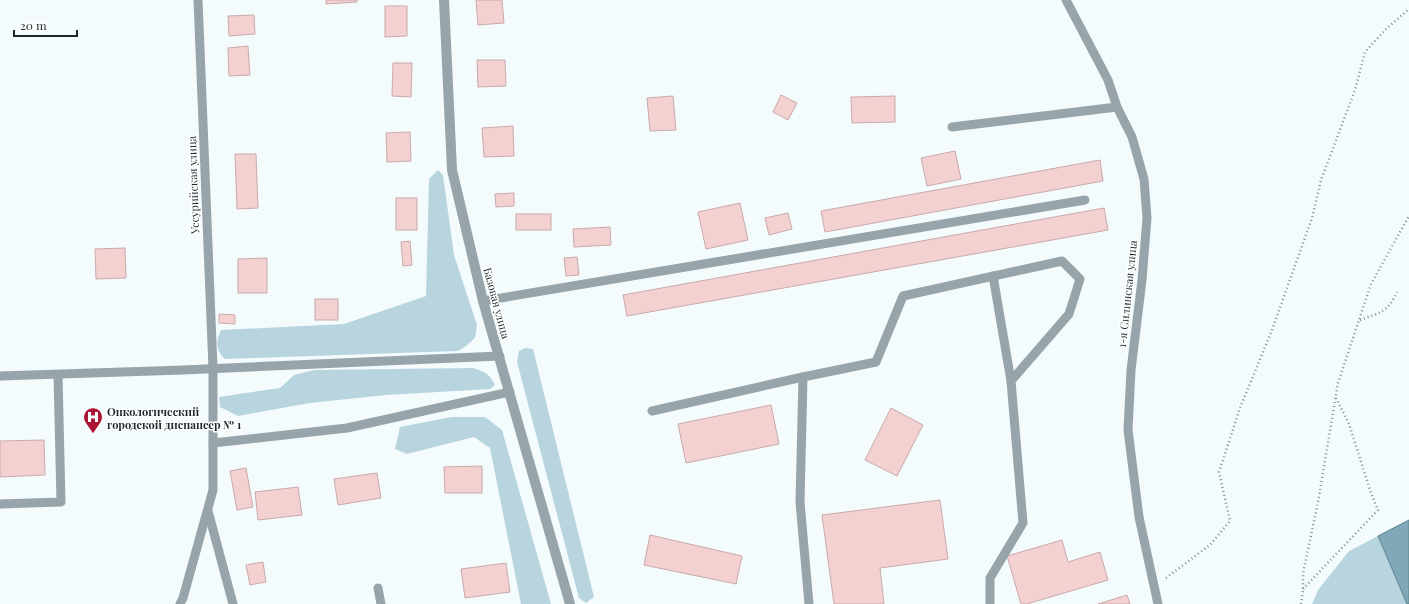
<svg xmlns="http://www.w3.org/2000/svg" width="1409" height="604" font-family="'Playfair Display',serif">
  <style>
    .green { fill: #b8d5df }
    .water { fill: #7fa9b8; stroke: #61828e }
    .building { fill: #f3d1d1; stroke: #caa9aa }
    .lines { fill: none; stroke-linecap: round; stroke-linejoin: round }
    .path { stroke: #858f92; stroke-width: 2.5; stroke-dasharray: 1 3; stroke-linecap: butt }
    .service { stroke: #97a4aa; stroke-width: 9 }
    .minor { stroke: #97a4aa; stroke-width: 10 }
    .labels { text-anchor: middle; dominant-baseline: central; stroke-width: 3; stroke-linejoin: round; paint-order: stroke }
    .street-label { font-size: 11px; fill: #1a272b; stroke: #fff }
    .poi-label { font-size: 11px; font-weight: bold; fill: #1a272b; stroke: #fff; text-anchor: start }
  </style>
  <rect width="100%" height="100%" fill="#f4fbfd"/>
  <g class="green">
    <path d="M438,170L443,175L454,255L477,325L475,338L466,346L458,351L225,359C216,351 215,341 221,330L344,324L426,296L429,179Z"/>
    <path d="M525,348L533,349L594,597L586,603L579,598L517,362L519,351Z"/>
    <path d="M473,368C485,372 489,373 495,385L490,389L386,395L310,403L238,416L220,407L219,397L280,388L294,375L314,370Z"/>
    <path d="M451,417H485L502,430L551,604H521L490,448L474,437L407,454L395,449L400,427Z"/>
    <path d="M1378,536L1407,604H1312L1318,590L1349,551Z"/>
  </g>
  <path class="water" d="M1409,520V604H1407L1378,536Z"/>
  <g class="building">
    <path d="M326,0H357V2L326,4Z"/>
    <path d="M476,0H502L504,23L478,25Z"/>
    <path d="M385,6H407V36L385,37Z"/>
    <path d="M254,15L255,34L229,36L228,16Z"/>
    <path d="M248,46L250,75L229,76L228,48Z"/>
    <path d="M477,60H505L506,86L478,87Z"/>
    <path d="M393,63H412L411,97L392,96Z"/>
    <path d="M781,95L797,103L788,120L773,112Z"/>
    <path d="M673,96L676,130L650,131L647,98Z"/>
    <path d="M895,96V122L852,123L851,97Z"/>
    <path d="M513,126L514,156L484,157L482,128Z"/>
    <path d="M410,132L411,161L387,162L386,133Z"/>
    <path d="M955,151L961,179L927,186L921,158Z"/>
    <path d="M235,154H256L258,208L237,209Z"/>
    <path d="M1100,160L1103,181L825,232L821,211Z"/>
    <path d="M514,193V206L496,207L495,194Z"/>
    <rect x="396" y="198" width="21" height="32"/>
    <path d="M740,203L748,240L706,249L698,212Z"/>
    <path d="M1104,208L1108,230L627,316L623,295Z"/>
    <path d="M788,213L792,229L769,235L765,218Z"/>
    <rect x="516" y="214" width="35" height="16"/>
    <path d="M610,227L611,245L574,247L573,229Z"/>
    <path d="M410,241L412,265L403,266L401,242Z"/>
    <path d="M125,248L126,278L96,279L95,249Z"/>
    <path d="M577,257L579,275L566,276L564,258Z"/>
    <path d="M267,258V293H238V259Z"/>
    <rect x="315" y="299" width="23" height="21"/>
    <path d="M219,314L235,315V324L219,323Z"/>
    <path d="M771,405L779,444L686,463L678,424Z"/>
    <path d="M891,408L923,425L897,476L865,460Z"/>
    <path d="M44,440L45,475L0,477V441Z"/>
    <path d="M482,466V493H445L444,467Z"/>
    <path d="M246,468L253,507L237,510L230,471Z"/>
    <path d="M377,473L381,498L338,505L334,479Z"/>
    <path d="M298,487L302,515L258,520L255,492Z"/>
    <path d="M940,500L948,559L880,568L884,604H834L822,515Z"/>
    <path d="M650,535L742,556L736,584L644,565Z"/>
    <path d="M1062,540L1068,562L1100,552L1108,580L1027,604H1021L1007,556Z"/>
    <path d="M263,562L266,582L250,585L246,565Z"/>
    <path d="M506,563L510,592L465,598L461,569Z"/>
    <path d="M1127,595L1130,604H1098Z"/>
  </g>
  <g class="lines">
    <g class="path">
      <path d="M1360,320C1381,312 1387,313 1397,292"/>
      <path d="M1166,578L1210,545L1230,521L1219,472L1240,408L1272,330L1312,218L1321,180L1355,90L1365,52L1386,29L1409,9"/>
      <path d="M1303,589L1378,510L1371,493L1349,424L1336,398"/>
      <path d="M1301,604L1303,590V574L1318,502L1338,383L1371,284L1409,216"/>
    </g>
    <g class="service">
      <path d="M1066,0L1108,80L1117,107L1132,137L1144,179L1147,218L1142,280L1131,370L1128,430L1139,517L1158,604"/>
      <path d="M952,127L1117,107"/>
      <path d="M993,276L1011,381"/>
      <path d="M483,301L1085,200"/>
      <path d="M0,376L183,370L500,356"/>
      <path d="M652,411L803,377"/>
      <path d="M213,443L347,428L510,392"/>
      <path d="M0,504L61,502L58,375"/>
      <path d="M208,511L233,604"/>
      <path d="M378,588L381,604"/>
      <path d="M180,604L183,598L213,490V368L198,0"/>
      <path d="M809,604L800,502L803,377L876,362L903,296L1062,261L1080,279L1069,314L1011,381L1023,523L990,578V604"/>
    </g>
    <path class="minor" d="M444,0L452,170L483,301L570,604"/>
  </g>
  <defs>
    <g id="hospital-pin" transform="scale(1)"><path d="M0 17L-7.5 6A9.5 9.5 0 1 1 7.5 6Z" fill="#aa1435" stroke="#fff"/><path d="M-5-5h3v3.5h4V-5h3V5h-3V1.5h-4V5h-3Z" fill="#fff"/></g>
  </defs>
  <g fill-rule="evenodd">
    <use href="#hospital-pin" x="93" y="417"/>
  </g>
  <g class="labels">
    <g class="street-label">
      <text transform="translate(193 185) rotate(-92)">Уссурийская улица</text>
      <text transform="translate(1127 294) rotate(-84)">1-я Силинская улица</text>
      <text transform="translate(497 303) rotate(75)">Базовая улица</text>
    </g>
    <g class="poi-label">
      <text x="107" y="411">Онкологический<tspan x="107" dy="13">городской диспансер № 1</tspan></text>
    </g>
  </g>
  <path d="M14 30v6h63v-6" fill="none" stroke="#1a272b" stroke-width="2"/>
  <text x="20" y="30" font-size="12" fill="#1a272b" stroke="#ffffff" stroke-width="3" paint-order="stroke">20 m</text>
</svg>
